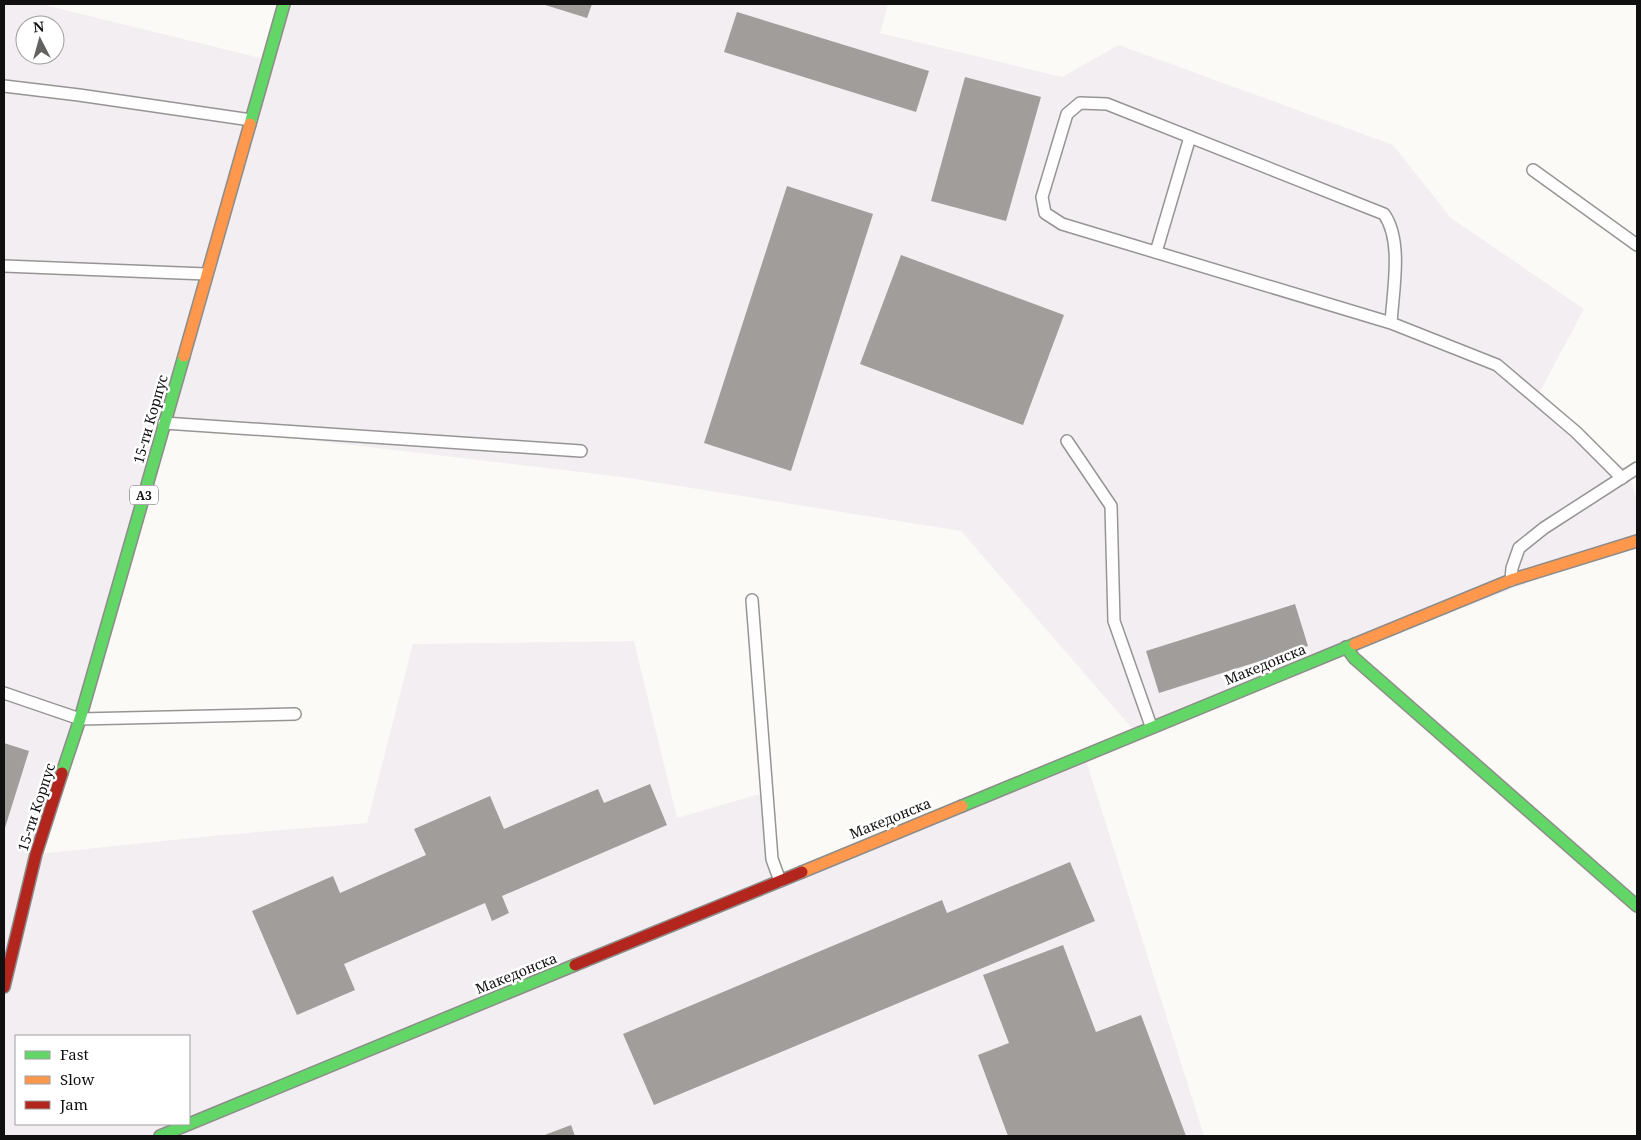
<svg xmlns="http://www.w3.org/2000/svg" width="1641" height="1140" font-family="'Noto Serif',serif">
  <style>
    .industrial { fill: #f3eef2; fill-rule: evenodd }
    .building { fill: #a09d9b }
    .lines { fill: none; stroke-linecap: round; stroke-linejoin: round }
    .lane-casing { stroke: #969594; stroke-width: 14 }
    .fast-casing { stroke: #8d8c8a; stroke-width: 14 }
    .slow-casing { stroke: #8d8c8a; stroke-width: 14 }
    .jam-casing { stroke: #8d8c8a; stroke-width: 14 }
    .lane { stroke: #fffefe; stroke-width: 11 }
    .fast { stroke: #63d668; stroke-width: 11 }
    .slow { stroke: #ff974d; stroke-width: 11 }
    .jam { stroke: #b3261e; stroke-width: 11 }
    .labels { text-anchor: middle; dominant-baseline: central; stroke-width: 5; stroke-linejoin: round; paint-order: stroke }
    .shield { fill: #fff; stroke: #585858; stroke-width: 1 }
    .shield-label { font-size: 12px; font-weight: bold; fill: #101010 }
    .street-label { font-size: 14px; fill: #101010; stroke: #fff }
  </style>
  <rect width="100%" height="100%" fill="#fcfaf6"/>
  <path class="industrial" d="M4,4H41L268,60L284,4H888L880,33L1062,77L1119,45L1393,145L1451,218L1584,309L1537,397L1629,472L1637,502V541L1136,733L961,531L622,477L164,423L37,854L222,835L367,823L413,644L634,641L677,818L767,792L780,880L1084,754L1204,1136H4ZM25,25H55V55H25ZM16,1036H189V1124H16Z"/>
  <g class="building">
    <path d="M542,4H592L587,18Z"/>
    <path d="M737,12L929,71L916,112L724,52Z"/>
    <path d="M965,77L1041,97L1006,221L931,201Z"/>
    <path d="M787,186L873,214L791,471L704,443Z"/>
    <path d="M901,255L1064,315L1023,425L860,364Z"/>
    <path d="M1295,604L1308,646L1159,693L1146,651Z"/>
    <path d="M4,743L29,751L4,831Z"/>
    <path d="M650,784L667,825L502,896L509,913L492,921L485,903L344,964L355,990L297,1015L252,911L333,876L340,893L426,855L414,829L490,796L504,829L598,789L604,803Z"/>
    <path d="M1070,862L1095,921L654,1105L623,1034L942,900L947,913Z"/>
    <path d="M1063,945L1096,1032L1141,1015L1186,1136H1008L978,1055L1009,1043L983,975Z"/>
    <path d="M571,1125L575,1136H542Z"/>
  </g>
  <g class="lines">
    <g class="lane-casing">
      <g id="lane">
        <path d="M4,86L79,95L251,120"/>
        <path d="M1533,170L1637,245"/>
        <path d="M1156,252L1190,137"/>
        <path d="M4,266L206,274"/>
        <path d="M1391,323C1393,290 1403,241 1384,214L1107,104L1080,103L1067,114L1042,197L1045,213L1062,224L1391,323L1497,365L1576,432L1622,478"/>
        <path d="M164,423L581,451"/>
        <path d="M1067,441L1111,506L1114,621L1151,726"/>
        <path d="M1511,580L1512,568L1519,548L1544,528L1637,468"/>
        <path d="M752,600L772,859L780,881"/>
        <path d="M4,693L80,719L295,714"/>
      </g>
    </g>
    <g class="fast-casing">
      <g id="fast">
        <path d="M250,124L284,4"/>
        <path d="M1346,647L1354,658L1637,906"/>
        <path d="M62,773L80,719L184,356"/>
        <path d="M962,806L1355,644"/>
        <path d="M160,1136L575,965"/>
      </g>
    </g>
    <g class="slow-casing">
      <g id="slow">
        <path d="M184,356L250,124"/>
        <path d="M1355,644L1511,580L1637,541"/>
        <path d="M802,872L962,806"/>
      </g>
    </g>
    <g class="jam-casing">
      <g id="jam">
        <path d="M575,965L802,872"/>
        <path d="M4,987L36,854L62,773"/>
      </g>
    </g>
    <use href="#lane" class="lane"/>
    <use href="#fast" class="fast"/>
    <use href="#slow" class="slow"/>
    <use href="#jam" class="jam"/>
  </g>
  <g class="labels">
    <rect class="shield" x="130" y="485.5" width="28" height="19" rx="4"/>
    <g class="shield-label">
      <text x="144" y="495">A3</text>
    </g>
    <g class="street-label">
      <text transform="translate(150 419) rotate(-74)">15-ти Корпус</text>
      <text transform="translate(1265 664) rotate(-22)">Македонска</text>
      <text transform="translate(36 807) rotate(-72)">15-ти Корпус</text>
      <text transform="translate(890 818) rotate(-22)">Македонска</text>
      <text transform="translate(516 973) rotate(-22)">Македонска</text>
    </g>
  </g>
  <rect width="1641" height="1140" fill="none" stroke="#101010" stroke-width="10"/>
  <rect x="15" y="1035" width="175" height="90" fill="#ffffff" stroke="#9f9f9f"/>
  <rect x="25" y="1051" width="25" height="8" fill="#63d668" stroke="#9f9f9f"/>
  <text x="60" y="1060" font-size="15" fill="#101010">Fast</text>
  <rect x="25" y="1076" width="25" height="8" fill="#ff974d" stroke="#9f9f9f"/>
  <text x="60" y="1085" font-size="15" fill="#101010">Slow</text>
  <rect x="25" y="1101" width="25" height="8" fill="#b3261e" stroke="#9f9f9f"/>
  <text x="60" y="1110" font-size="15" fill="#101010">Jam</text>
  <g transform="translate(40 40) rotate(354)"><circle r="24" fill="#ffffff" stroke="#9f9f9f"/>
  <path d="M0-4L9 19L0 12L-9 19Z" fill="#636260"/>
  <text y="-8" font-size="14" font-weight="bold" text-anchor="middle" fill="#101010">N</text>
  </g>
</svg>
